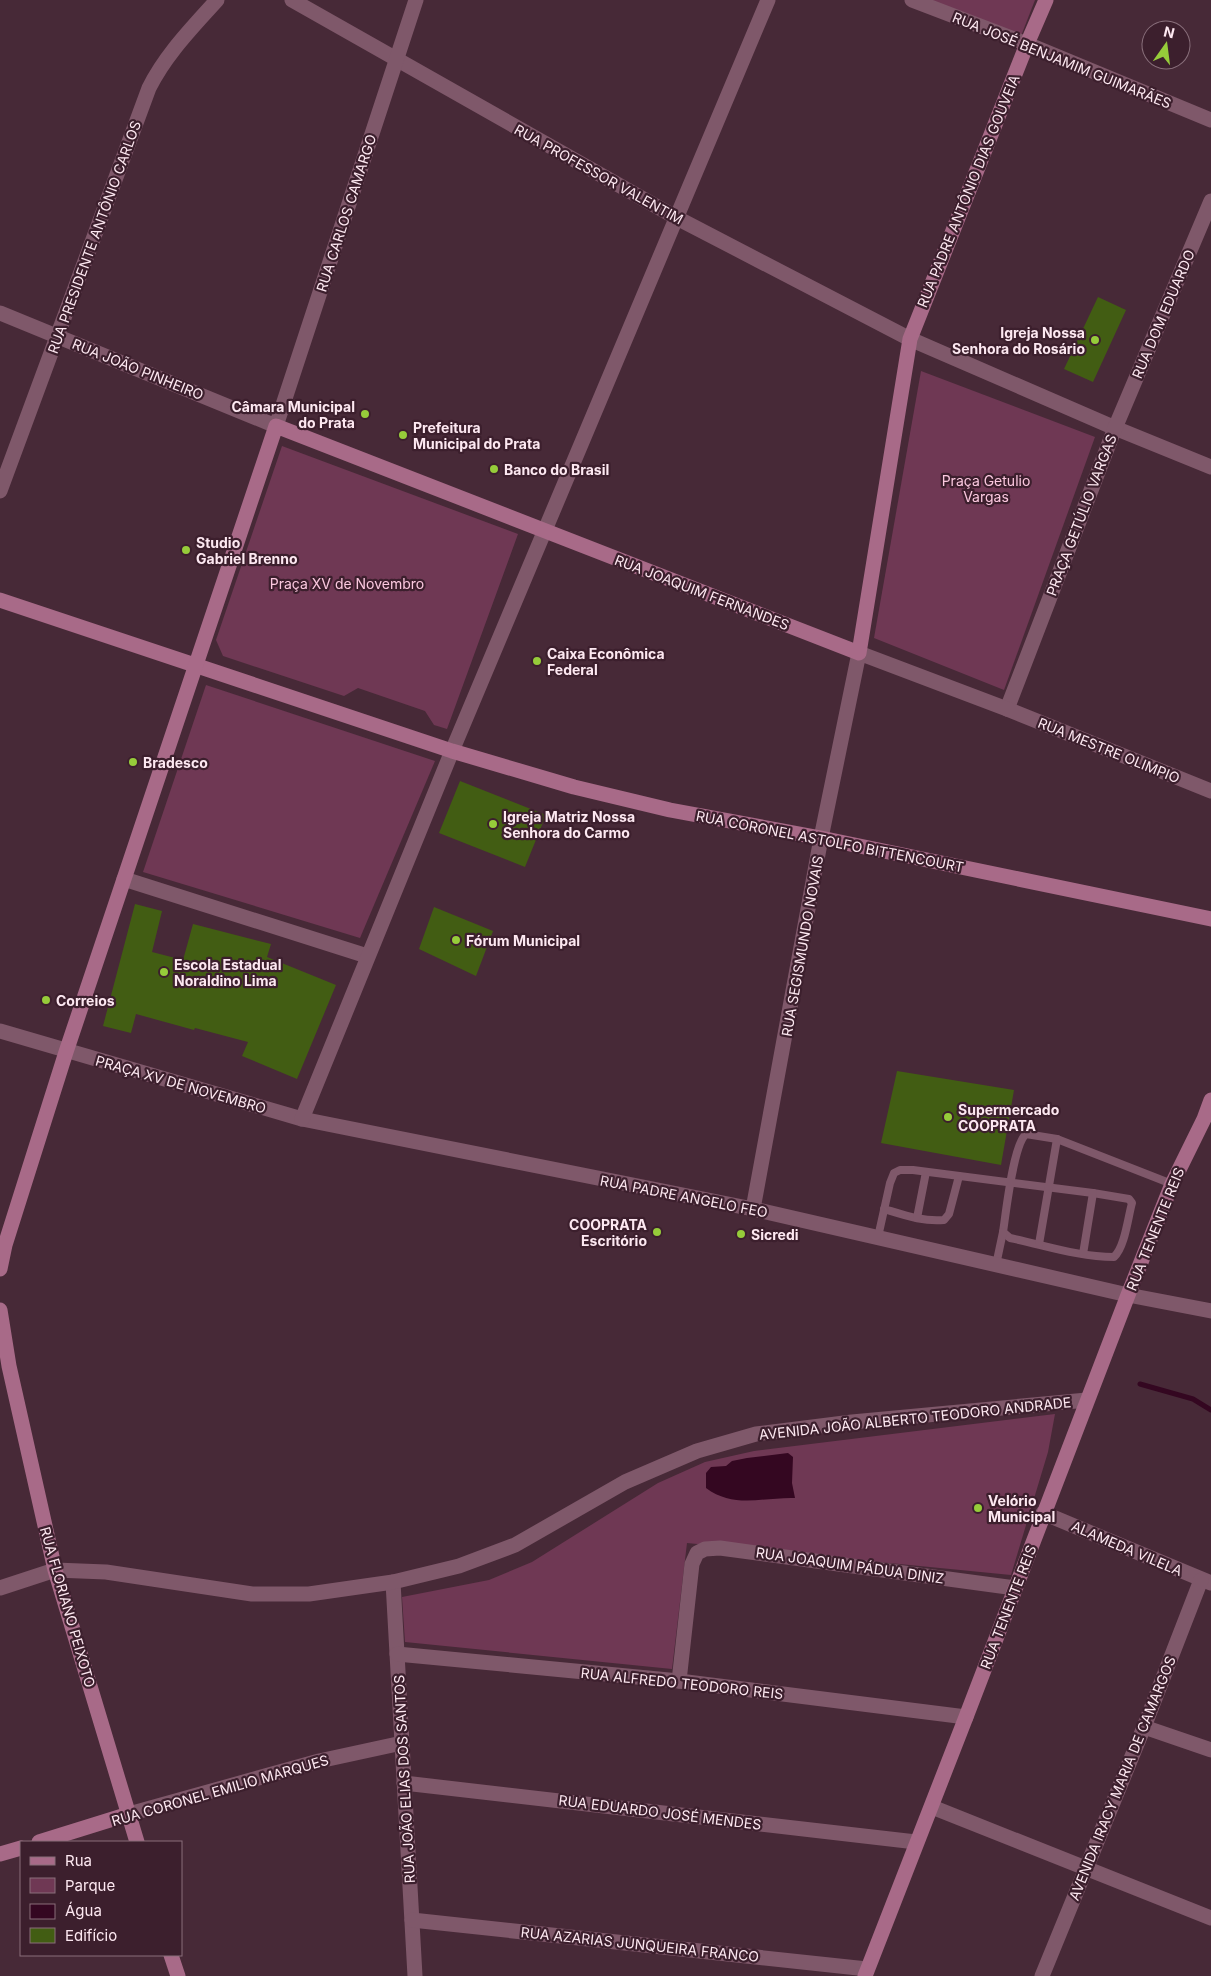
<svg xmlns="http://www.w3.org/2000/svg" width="1211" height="1976" font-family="Inter,sans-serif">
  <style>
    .green { fill: #6f3854 }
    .water { fill: #340721 }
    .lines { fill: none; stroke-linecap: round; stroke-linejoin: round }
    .stream { stroke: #340721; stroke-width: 5 }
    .building { fill: #425d13 }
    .lane { stroke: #7f586a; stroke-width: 8 }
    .street { stroke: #7f586a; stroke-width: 15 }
    .secondary { stroke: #a86a88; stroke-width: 15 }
    .poi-dot { fill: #96cc3a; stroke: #3c1f2d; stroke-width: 2 }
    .labels { text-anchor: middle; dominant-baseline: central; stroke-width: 4.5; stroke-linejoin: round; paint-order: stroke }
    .street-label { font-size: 14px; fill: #fde8f1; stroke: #3c1f2d }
    .poi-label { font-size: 14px; font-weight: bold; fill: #fde8f1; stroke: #3c1f2d; text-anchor: start }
    .park-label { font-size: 14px; fill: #fbc8df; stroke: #3c1f2d }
  </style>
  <rect width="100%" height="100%" fill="#472937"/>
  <g class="green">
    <path d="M931,0H1035L1021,36Z"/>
    <path d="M921,371L1095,437L1004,690L874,638Z"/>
    <path d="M282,446L518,534L447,729L434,725L425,711L358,688L344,696L223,656L216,640Z"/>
    <path d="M206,685L435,761L360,938L143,872Z"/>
    <path d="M1055,1414L1048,1452L1011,1575L687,1543L672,1669L405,1642L402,1597L489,1580L532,1562L658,1483L705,1462L754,1451Z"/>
  </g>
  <path class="water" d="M788,1453L793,1457L792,1483L795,1498C763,1497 734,1509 706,1488V1473L711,1467L726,1466L732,1461L747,1458Z"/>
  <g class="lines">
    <path class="stream" d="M1140,1384L1193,1399L1211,1410"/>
  </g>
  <g class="building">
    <path d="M1098,297L1126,310L1093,382L1064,369Z"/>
    <path d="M460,781L546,815L525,867L439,833Z"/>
    <path d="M135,904L162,911L152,952L183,960L193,924L271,944L267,957L336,985L297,1079L242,1056L248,1042L195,1028L194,1030L136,1014L131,1033L103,1026Z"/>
    <path d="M434,907L493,931L476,976L419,949Z"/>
    <path d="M897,1071L1014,1090L1001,1165L881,1143Z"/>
  </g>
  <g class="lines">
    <g class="lane">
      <path d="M884,1209C904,1215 923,1222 944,1220L949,1214L959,1176"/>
      <path d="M917,1218L926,1172"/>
      <path d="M878,1237L890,1183L894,1173L900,1170H913L1093,1193L1129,1199L1132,1203C1128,1217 1125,1247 1114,1257C1079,1257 1044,1245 1010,1238L1003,1232C1006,1213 1013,1145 1026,1134L1057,1139L1172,1184"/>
      <path d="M1039,1244L1057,1139"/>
      <path d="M1083,1254L1093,1193"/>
      <path d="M996,1265L1003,1232"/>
    </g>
    <g class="street">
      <path d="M292,0L677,218L910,339L1115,428L1211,467"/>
      <path d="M912,0L1027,44L1211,120"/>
      <path d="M0,313L276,426L416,0"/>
      <path d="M0,491L149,88C166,54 192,28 217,0"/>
      <path d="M1007,709L1115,428L1211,201"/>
      <path d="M124,879L367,956"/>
      <path d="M0,1031L302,1119L753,1209L1128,1295L1211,1311"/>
      <path d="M302,1119L452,751L768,0"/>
      <path d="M753,1209L821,838L859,653L1007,709L1211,791"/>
      <path d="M1043,1513L1211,1583"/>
      <path d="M393,1582L415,1976"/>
      <path d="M0,1588L55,1570L106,1572L252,1594H309L393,1582L459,1566L515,1545L625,1482L697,1451L756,1434L852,1422L1087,1400"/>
      <path d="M397,1654L679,1681L966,1717"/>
      <path d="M679,1681L692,1564L697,1553L705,1549L720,1548L1015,1588"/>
      <path d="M1144,1727L1211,1750"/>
      <path d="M404,1783L916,1842"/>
      <path d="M932,1807L1211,1918"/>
      <path d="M129,1814L319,1761L402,1743"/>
      <path d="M412,1920L867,1969"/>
      <path d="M1042,1976L1144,1727L1201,1580"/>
    </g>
    <g class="secondary">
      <path d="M0,600L452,751L574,787L670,810L821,838L1211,919"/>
      <path d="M0,1269L5,1245L66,1052L276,426L859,653L910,339L1027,44L1046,0"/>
      <path d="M0,1310L9,1366L55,1570L137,1842"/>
      <path d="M39,1842L129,1814"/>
      <path d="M0,1854L21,1848"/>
      <path d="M171,1955L178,1976"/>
      <path d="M865,1976L966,1717L1128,1295L1172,1184L1204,1119L1211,1100"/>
    </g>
  </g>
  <g class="poi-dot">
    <circle cx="1095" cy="340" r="5"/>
    <circle cx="365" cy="414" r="5"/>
    <circle cx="403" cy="435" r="5"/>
    <circle cx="494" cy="469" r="5"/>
    <circle cx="186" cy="550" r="5"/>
    <circle cx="537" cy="661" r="5"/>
    <circle cx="133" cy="762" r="5"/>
    <circle cx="493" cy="824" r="5"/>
    <circle cx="456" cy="940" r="5"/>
    <circle cx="164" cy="972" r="5"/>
    <circle cx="46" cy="1000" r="5"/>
    <circle cx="948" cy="1117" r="5"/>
    <circle cx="657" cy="1232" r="5"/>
    <circle cx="741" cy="1234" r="5"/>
    <circle cx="978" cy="1508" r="5"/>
  </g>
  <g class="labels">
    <g class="street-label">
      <text transform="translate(1062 60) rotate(22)">RUA JOSÉ BENJAMIM GUIMARÃES</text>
      <text transform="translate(599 174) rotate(29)">RUA PROFESSOR VALENTIM</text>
      <text transform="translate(968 191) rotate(-68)">RUA PADRE ANTÔNIO DIAS GOUVEIA</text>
      <text transform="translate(346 213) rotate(-72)">RUA CARLOS CAMARGO</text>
      <text transform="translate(94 237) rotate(-70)">RUA PRESIDENTE ANTÔNIO CARLOS</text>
      <text transform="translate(1163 314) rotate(-67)">RUA DOM EDUARDO</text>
      <text transform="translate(138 369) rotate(22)">RUA JOÃO PINHEIRO</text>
      <text transform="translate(1081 515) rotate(-69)">PRAÇA GETÚLIO VARGAS</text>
      <text transform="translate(702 592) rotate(21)">RUA JOAQUIM FERNANDES</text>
      <text transform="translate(1109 750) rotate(22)">RUA MESTRE OLIMPIO</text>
      <text transform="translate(830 841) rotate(11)">RUA CORONEL ASTOLFO BITTENCOURT</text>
      <text transform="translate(802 946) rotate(-80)">RUA SEGISMUNDO NOVAIS</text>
      <text transform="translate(181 1084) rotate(16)">PRAÇA XV DE NOVEMBRO</text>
      <text transform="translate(684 1196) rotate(11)">RUA PADRE ANGELO FEO</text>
      <text transform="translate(1155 1229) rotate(-68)">RUA TENENTE REIS</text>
      <text transform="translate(915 1418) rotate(-6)">AVENIDA JOÃO ALBERTO TEODORO ANDRADE</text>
      <text transform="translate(1127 1548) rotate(23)">ALAMEDA VILELA</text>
      <text transform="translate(850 1565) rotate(8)">RUA JOAQUIM PÁDUA DINIZ</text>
      <text transform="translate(68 1607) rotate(74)">RUA FLORIANO PEIXOTO</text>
      <text transform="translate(1008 1607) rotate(-69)">RUA TENENTE REIS</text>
      <text transform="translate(682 1683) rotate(6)">RUA ALFREDO TEODORO REIS</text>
      <text transform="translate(1122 1778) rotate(-68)">AVENIDA IRACY MARIA DE CAMARGOS</text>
      <text transform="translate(404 1779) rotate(-93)">RUA JOÃO ELIAS DOS SANTOS</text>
      <text transform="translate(220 1790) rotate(-16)">RUA CORONEL EMILIO MARQUES</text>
      <text transform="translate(660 1812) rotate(7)">RUA EDUARDO JOSÉ MENDES</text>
      <text transform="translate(640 1944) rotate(6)">RUA AZARIAS JUNQUEIRA FRANCO</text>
    </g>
    <g class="poi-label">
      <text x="1085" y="332" text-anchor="end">Igreja Nossa<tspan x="1085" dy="16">Senhora do Rosário</tspan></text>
      <text x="355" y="406" text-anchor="end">Câmara Municipal<tspan x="355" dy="16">do Prata</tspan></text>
      <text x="413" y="427">Prefeitura<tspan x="413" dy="16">Municipal do Prata</tspan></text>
      <text x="504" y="469">Banco do Brasil</text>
      <text x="196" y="542">Studio<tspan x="196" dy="16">Gabriel Brenno</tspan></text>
      <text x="547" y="653">Caixa Econômica<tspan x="547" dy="16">Federal</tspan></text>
      <text x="143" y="762">Bradesco</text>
      <text x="503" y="816">Igreja Matriz Nossa<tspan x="503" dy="16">Senhora do Carmo</tspan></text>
      <text x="466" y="940">Fórum Municipal</text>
      <text x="174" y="964">Escola Estadual<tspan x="174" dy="16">Noraldino Lima</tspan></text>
      <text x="56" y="1000">Correios</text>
      <text x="958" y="1109">Supermercado<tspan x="958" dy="16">COOPRATA</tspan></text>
      <text x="647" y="1224" text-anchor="end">COOPRATA<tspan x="647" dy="16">Escritório</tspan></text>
      <text x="751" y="1234">Sicredi</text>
      <text x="988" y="1500">Velório<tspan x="988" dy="16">Municipal</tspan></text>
    </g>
    <g class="park-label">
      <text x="986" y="480">Praça Getulio<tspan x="986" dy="16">Vargas</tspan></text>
      <text x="347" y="583">Praça XV de Novembro</text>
    </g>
  </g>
  <rect x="20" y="1841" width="162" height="115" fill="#3c1f2d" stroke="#896f7b"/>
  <rect x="30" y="1857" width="25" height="8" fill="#a86a88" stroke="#896f7b"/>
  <text x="65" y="1866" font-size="15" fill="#fde8f1">Rua</text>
  <rect x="30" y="1878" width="25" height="15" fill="#6f3854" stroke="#896f7b"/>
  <text x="65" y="1891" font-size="15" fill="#fde8f1">Parque</text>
  <rect x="30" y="1904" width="25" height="15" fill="#340721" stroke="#896f7b"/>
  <text x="65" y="1916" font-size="15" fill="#fde8f1">Água</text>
  <rect x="30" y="1928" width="25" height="15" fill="#425d13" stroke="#896f7b"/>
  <text x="65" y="1941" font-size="15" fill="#fde8f1">Edifício</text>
  <g transform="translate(1166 45) rotate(14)"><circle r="24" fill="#3c1f2d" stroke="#896f7b"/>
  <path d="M0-4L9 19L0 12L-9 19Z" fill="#96cc3a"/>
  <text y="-8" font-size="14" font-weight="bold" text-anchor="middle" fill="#fde8f1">N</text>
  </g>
</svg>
